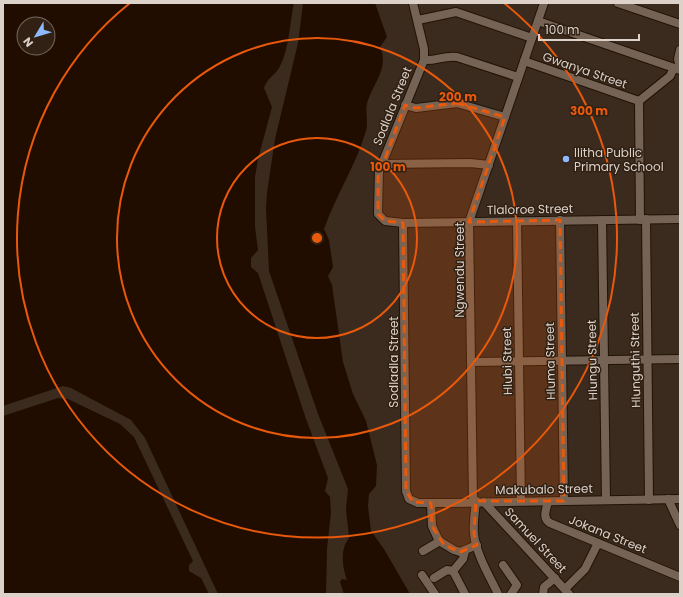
<svg xmlns="http://www.w3.org/2000/svg" width="683" height="597" font-family="Poppins,sans-serif">
  <style>
    .water { fill: #210d00; fill-rule: evenodd }
    .lines { fill: none; stroke-linecap: round; stroke-linejoin: round }
    .minor-casing { stroke: #211307; stroke-width: 10 }
    .minor { stroke: #756355; stroke-width: 8 }
    .marked { fill: #e8590c; fill-opacity: 0.2; stroke: #e8590c; stroke-width: 3; stroke-dasharray: 8 5; stroke-linejoin: round }
    .ring { fill: none; stroke: #e8590c; stroke-width: 2 }
    .poi-dot { fill: #8eb9fd; stroke: #302114; stroke-width: 1.5 }
    .labels { text-anchor: middle; dominant-baseline: central; stroke-width: 3; stroke-linejoin: round; paint-order: stroke }
    .street-label { font-size: 12px; fill: #dcd2ca; stroke: #302114 }
    .poi-label { font-size: 12px; fill: #dcd2ca; stroke: #302114; text-anchor: start }
    .centre { fill: #e8590c; stroke: #302114; stroke-width: 2 }
    .ring-label { font-size: 12px; text-anchor: middle; font-weight: bold; fill: #e8590c; stroke: #302114; stroke-width: 3; stroke-linejoin: round; paint-order: stroke }
  </style>
  <rect width="100%" height="100%" fill="#3b2b1e"/>
  <g class="water">
    <path d="M3,3H294C290,21 289,48 281,64C276,76 268,76 264,88L272,107L258,159L255,177V227L258,250L251,258V267L258,273L305,416L328,478L325,491L330,497L331,512L327,549L326,594H218L145,438L131,420L71,388L63,386L3,406ZM24,24H48V48H24Z"/>
    <path d="M303,3H375L387,37L380,47C389,67 375,81 368,100C364,110 369,121 366,131C356,165 336,195 324,229L329,240L333,267L328,276L332,285L343,362L353,394L366,421L377,465L376,486L369,494L368,506L371,531L384,549L410,594H344L340,582L342,579L347,580C342,567 340,549 349,538L346,509L348,489L318,414L269,271L266,208L267,193L275,139L298,43Z"/>
    <path d="M58,398L68,399L120,424L134,437L193,561L189,565V571L201,578L209,594H3V416Z"/>
  </g>
  <g class="lines">
    <g class="minor-casing">
      <g id="minor">
        <path d="M413,3L424,49V60L379,171L378,210V214L385,221L403,223L680,219"/>
        <path d="M618,3L680,24"/>
        <path d="M418,20L456,12L532,38"/>
        <path d="M538,21L680,70"/>
        <path d="M680,50L678,59L680,67"/>
        <path d="M424,60C436,61 445,55 457,57L518,77"/>
        <path d="M524,61L639,101"/>
        <path d="M639,101L640,220"/>
        <path d="M639,101L670,76L674,68"/>
        <path d="M405,105L416,108L457,103L505,117"/>
        <path d="M381,164L470,163L489,165"/>
        <path d="M646,219L649,500"/>
        <path d="M560,220L564,501"/>
        <path d="M602,220L606,500"/>
        <path d="M517,221L521,501"/>
        <path d="M403,223L406,491L409,499L418,503H452L680,499"/>
        <path d="M471,362L680,359"/>
        <path d="M668,499L680,525"/>
        <path d="M473,501L469,222L544,3"/>
        <path d="M476,501C475,512 473,523 474,533C475,552 490,577 498,594"/>
        <path d="M484,502L569,594"/>
        <path d="M548,502C546,510 542,518 550,523L680,577"/>
        <path d="M431,503L432,526L439,541L454,550L460,552L477,545"/>
        <path d="M423,551L440,541"/>
        <path d="M503,565L517,585L511,594"/>
        <path d="M422,575L435,594"/>
        <path d="M434,578L447,570L453,571"/>
        <path d="M565,589L585,569L598,543"/>
        <path d="M465,594L453,571L463,559L465,551"/>
        <path d="M543,594L544,587L555,578"/>
      </g>
    </g>
    <use href="#minor" class="minor"/>
  </g>
  <path class="marked" d="M457,103L505,117L469,222L560,220L564,501H476L474,534L477,545L460,552L444,545L432,526L431,503L413,502L406,491L403,223L385,221L378,214V177L405,105L416,108Z"/>
  <g class="ring">
    <circle cx="317" cy="238" r="100"/>
    <circle cx="317" cy="238" r="200"/>
    <path d="M504 3A300 300 0 1 1 130 3"/>
  </g>
  <circle class="poi-dot" cx="566" cy="159" r="4"/>
  <g class="labels">
    <g class="street-label">
      <text transform="translate(585 70) rotate(19)">Gwanya Street</text>
      <text transform="translate(392 106) rotate(-68)">Sodlala Street</text>
      <text transform="translate(530 209) rotate(-1)">Tlaloroe Street</text>
      <text transform="translate(459 270) rotate(-90)">Ngwendu Street</text>
      <text transform="translate(592 360) rotate(-91)">Hlungu Street</text>
      <text transform="translate(635 360) rotate(-91)">Hlunguthi Street</text>
      <text transform="translate(507 361) rotate(-91)">Hlubi Street</text>
      <text transform="translate(550 361) rotate(-91)">Hluma Street</text>
      <text transform="translate(393 362) rotate(-90)">Sodladla Street</text>
      <text transform="translate(544 489) rotate(-1)">Makubalo Street</text>
      <text transform="translate(608 534) rotate(22)">Jokana Street</text>
      <text transform="translate(536 540) rotate(47)">Samuel Street</text>
    </g>
    <g class="poi-label">
      <text x="574" y="152">Ilitha Public<tspan x="574" dy="14">Primary School</tspan></text>
    </g>
  </g>
  <circle cx="317" cy="238" r="6" class="centre"/>
  <g class="ring-label">
    <text x="458" y="101">200 m</text>
    <text x="589" y="115">300 m</text>
    <text x="388" y="171">100 m</text>
  </g>
  <rect width="683" height="597" fill="none" stroke="#dcd2ca" stroke-width="8"/>
  <g transform="translate(36 36) rotate(232)"><circle r="19" fill="#302114" stroke="#75685d"/>
  <path d="M0-3L7 15L0 10L-7 15Z" fill="#8eb9fd"/>
  <text y="-6" font-size="11" font-weight="bold" text-anchor="middle" fill="#dcd2ca">N</text>
  </g>
  <path d="M539 34v6h100v-6" fill="none" stroke="#dcd2ca" stroke-width="2"/>
  <text x="545" y="34" font-size="12" fill="#dcd2ca" stroke="#302114" stroke-width="3" paint-order="stroke">100 m</text>
</svg>
